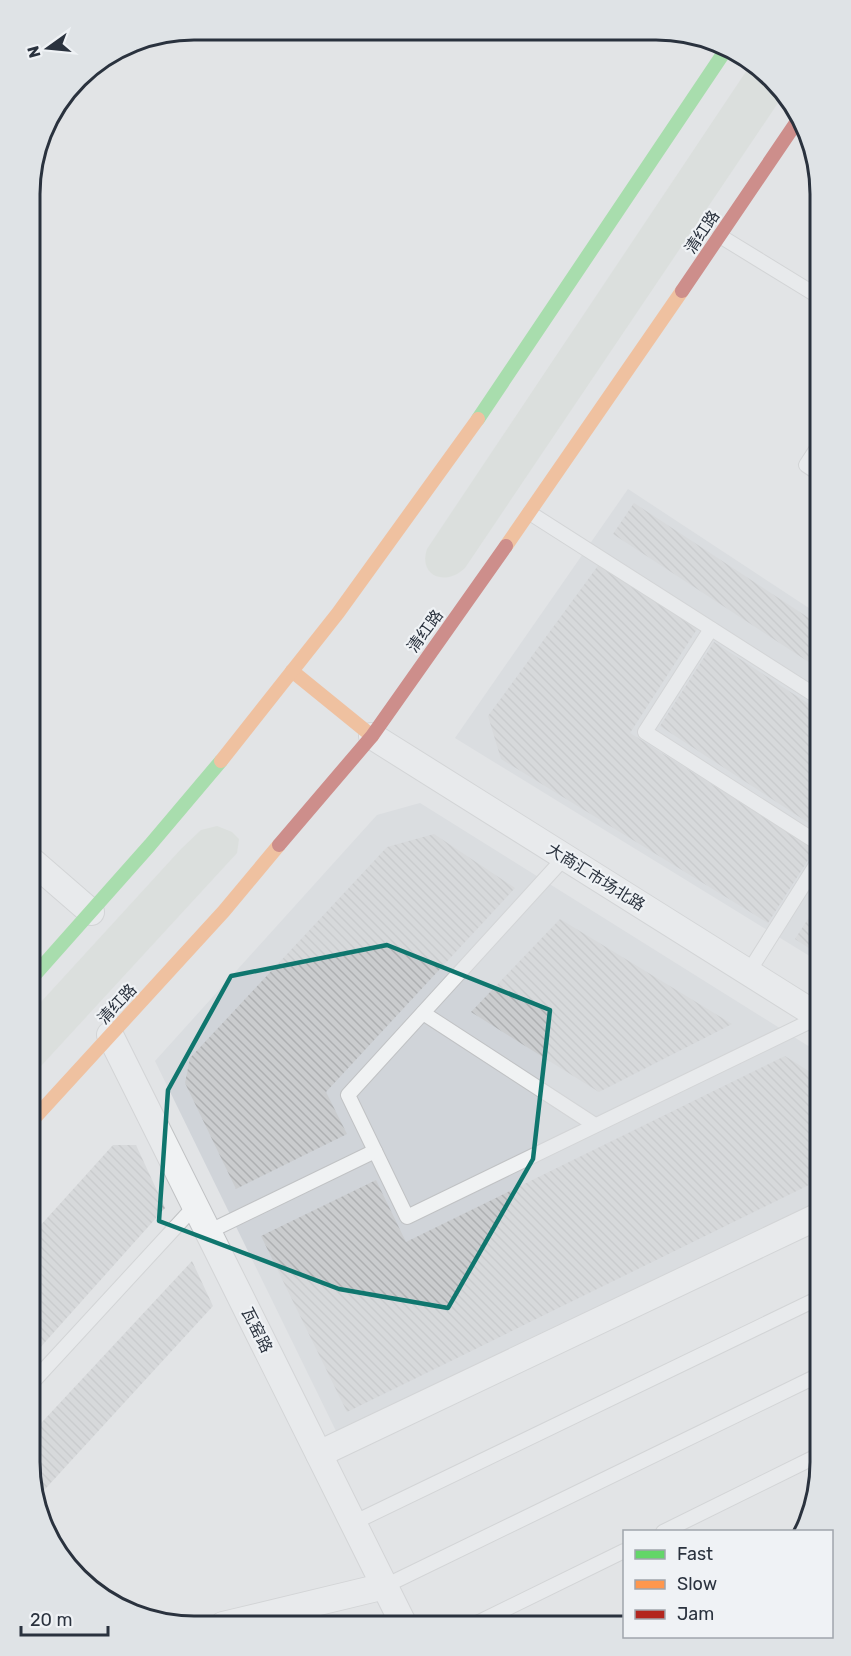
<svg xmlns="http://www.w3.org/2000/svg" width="851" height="1656" font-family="Rubik,'Noto Sans SC',sans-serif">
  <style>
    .built { fill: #d0d4d9 }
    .grass { fill: #d3dad2 }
    .building { fill: url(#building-back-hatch) }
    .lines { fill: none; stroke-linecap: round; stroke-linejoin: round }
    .lane-casing { stroke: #c0c2c4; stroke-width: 16 }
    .street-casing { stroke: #c0c2c4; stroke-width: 28 }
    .lane { stroke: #f0f2f3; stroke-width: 14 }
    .street { stroke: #f0f2f3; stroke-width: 26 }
    .fast { stroke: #63d668; stroke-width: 14 }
    .slow { stroke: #ff974d; stroke-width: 14 }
    .jam { stroke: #b3261e; stroke-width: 14 }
    .marked { fill: none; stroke: #0f766e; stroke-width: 4.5; stroke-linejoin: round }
    .labels { text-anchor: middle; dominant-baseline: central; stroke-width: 4.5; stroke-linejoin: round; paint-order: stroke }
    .street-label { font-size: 16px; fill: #2a323e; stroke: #eff2f5 }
    .rim { fill: none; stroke: #2a323e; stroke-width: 3 }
  </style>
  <defs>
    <pattern id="building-back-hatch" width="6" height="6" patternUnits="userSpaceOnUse" patternTransform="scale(1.5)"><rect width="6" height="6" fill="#caccce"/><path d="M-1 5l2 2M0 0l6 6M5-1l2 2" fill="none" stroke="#aeb0b2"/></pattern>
  </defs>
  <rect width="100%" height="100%" fill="#e2e4e6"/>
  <g class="built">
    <path d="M628,489L821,616V963L455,738Z"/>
    <path d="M420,803L821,1054V1202L337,1433L155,1061L377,815Z"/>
  </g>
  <g class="grass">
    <path d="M751,64L765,71L782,97L465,568C445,587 418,576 427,549Z"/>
    <path d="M217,826L232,832L239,839L237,853L30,1078V1014L181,849L201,830Z"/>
  </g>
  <g class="building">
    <path d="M634,503L821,626V670L613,534Z"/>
    <path d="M600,563L699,626L630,733L815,849L768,923L501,759L488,716Z"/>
    <path d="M714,642L821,712V831L660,726Z"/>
    <path d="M434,834L515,888L326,1092L347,1134L236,1189L185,1083L190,1058L387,847Z"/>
    <path d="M821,899V956L795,939Z"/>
    <path d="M560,919L732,1024L599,1092L471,1012Z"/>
    <path d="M785,1056L821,1079V1179L347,1412L261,1236L376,1180L406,1242Z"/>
    <path d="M113,1145H136L165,1208L30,1359V1237Z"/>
    <path d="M192,1261L213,1306L36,1499L30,1462V1435Z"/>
  </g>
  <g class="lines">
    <g class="lane-casing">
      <g id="lane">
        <path d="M720,236L821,298"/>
        <path d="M821,475L806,465L821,442"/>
        <path d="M530,513L821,699"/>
        <path d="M711,629L645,732L821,845"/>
        <path d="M565,857L348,1095L407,1217L819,1017"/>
        <path d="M748,973L821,857"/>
        <path d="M423,1013L595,1125"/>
        <path d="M208,1232L375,1151"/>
        <path d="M30,1385L195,1206"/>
        <path d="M353,1523L821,1297"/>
        <path d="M663,1532L821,1454"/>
        <path d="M385,1586L821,1374"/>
        <path d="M473,1625L624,1551"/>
        <path d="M623,1626L624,1625"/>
      </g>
    </g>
    <g class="street-casing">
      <g id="street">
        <path d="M372,736L821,1018"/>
        <path d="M31,860L91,912"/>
        <path d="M110,1035L404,1625"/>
        <path d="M319,1454L821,1215"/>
        <path d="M223,1625L385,1586"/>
      </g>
    </g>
    <use href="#lane" class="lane"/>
    <use href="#street" class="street"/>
    <g class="fast">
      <path d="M478,419L725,51"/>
      <path d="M31,979L150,845L221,761"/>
    </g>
    <g class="slow">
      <path d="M506,546L682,291"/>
      <path d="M292,671L372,736"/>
      <path d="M221,761L338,613L478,419"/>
      <path d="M30,1123L224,911L279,845"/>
    </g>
    <g class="jam">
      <path d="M682,291L798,120"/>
      <path d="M279,845L372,736L506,546"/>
    </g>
  </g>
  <path d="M0 0H851V1656H0ZM387,945L550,1010L533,1159L448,1308L339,1289L159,1221L168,1090L231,976Z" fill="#e2e4e6" fill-opacity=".55" fill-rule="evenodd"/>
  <path class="marked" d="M387,945L550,1010L533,1159L448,1308L339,1289L159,1221L168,1090L231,976Z"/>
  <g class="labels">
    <g class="street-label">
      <text transform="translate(702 232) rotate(-56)">清红路</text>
      <text transform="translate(425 631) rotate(-54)">清红路</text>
      <text transform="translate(596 877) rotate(32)">大商汇市场北路</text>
      <text transform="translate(117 1004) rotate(-47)">清红路</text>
      <text transform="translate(257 1330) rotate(63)">瓦窑路</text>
    </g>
  </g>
  <path d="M0 0H851V1656H0ZM194 40H656A154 154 0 0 1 810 194V1462A154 154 0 0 1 656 1616H194A154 154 0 0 1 40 1462V194A154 154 0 0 1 194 40Z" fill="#dfe3e6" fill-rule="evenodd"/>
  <path class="rim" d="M194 40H656A154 154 0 0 1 810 194V1462A154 154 0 0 1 656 1616H194A154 154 0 0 1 40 1462V194A154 154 0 0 1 194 40Z"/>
  <rect x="623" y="1530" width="210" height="108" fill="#eff2f5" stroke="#a0a5ac" stroke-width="1.5"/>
  <rect x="635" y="1550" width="30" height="9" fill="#63d668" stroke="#a0a5ac" stroke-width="1.5"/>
  <text x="677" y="1560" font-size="18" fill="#2a323e">Fast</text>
  <rect x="635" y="1580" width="30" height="9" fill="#ff974d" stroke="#a0a5ac" stroke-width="1.5"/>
  <text x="677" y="1590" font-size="18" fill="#2a323e">Slow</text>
  <rect x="635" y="1610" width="30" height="9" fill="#b3261e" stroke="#a0a5ac" stroke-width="1.5"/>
  <text x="677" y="1620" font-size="18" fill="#2a323e">Jam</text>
  <g transform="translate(48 48) rotate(255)" stroke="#eff2f5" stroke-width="4.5" paint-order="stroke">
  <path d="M0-4.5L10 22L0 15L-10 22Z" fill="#2a323e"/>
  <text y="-9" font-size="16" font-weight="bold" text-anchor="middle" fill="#2a323e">N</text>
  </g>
  <path d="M21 1626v9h87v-9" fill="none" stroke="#2a323e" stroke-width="3"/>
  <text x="30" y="1626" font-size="18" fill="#2a323e" stroke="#eff2f5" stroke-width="4.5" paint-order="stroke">20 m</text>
</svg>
